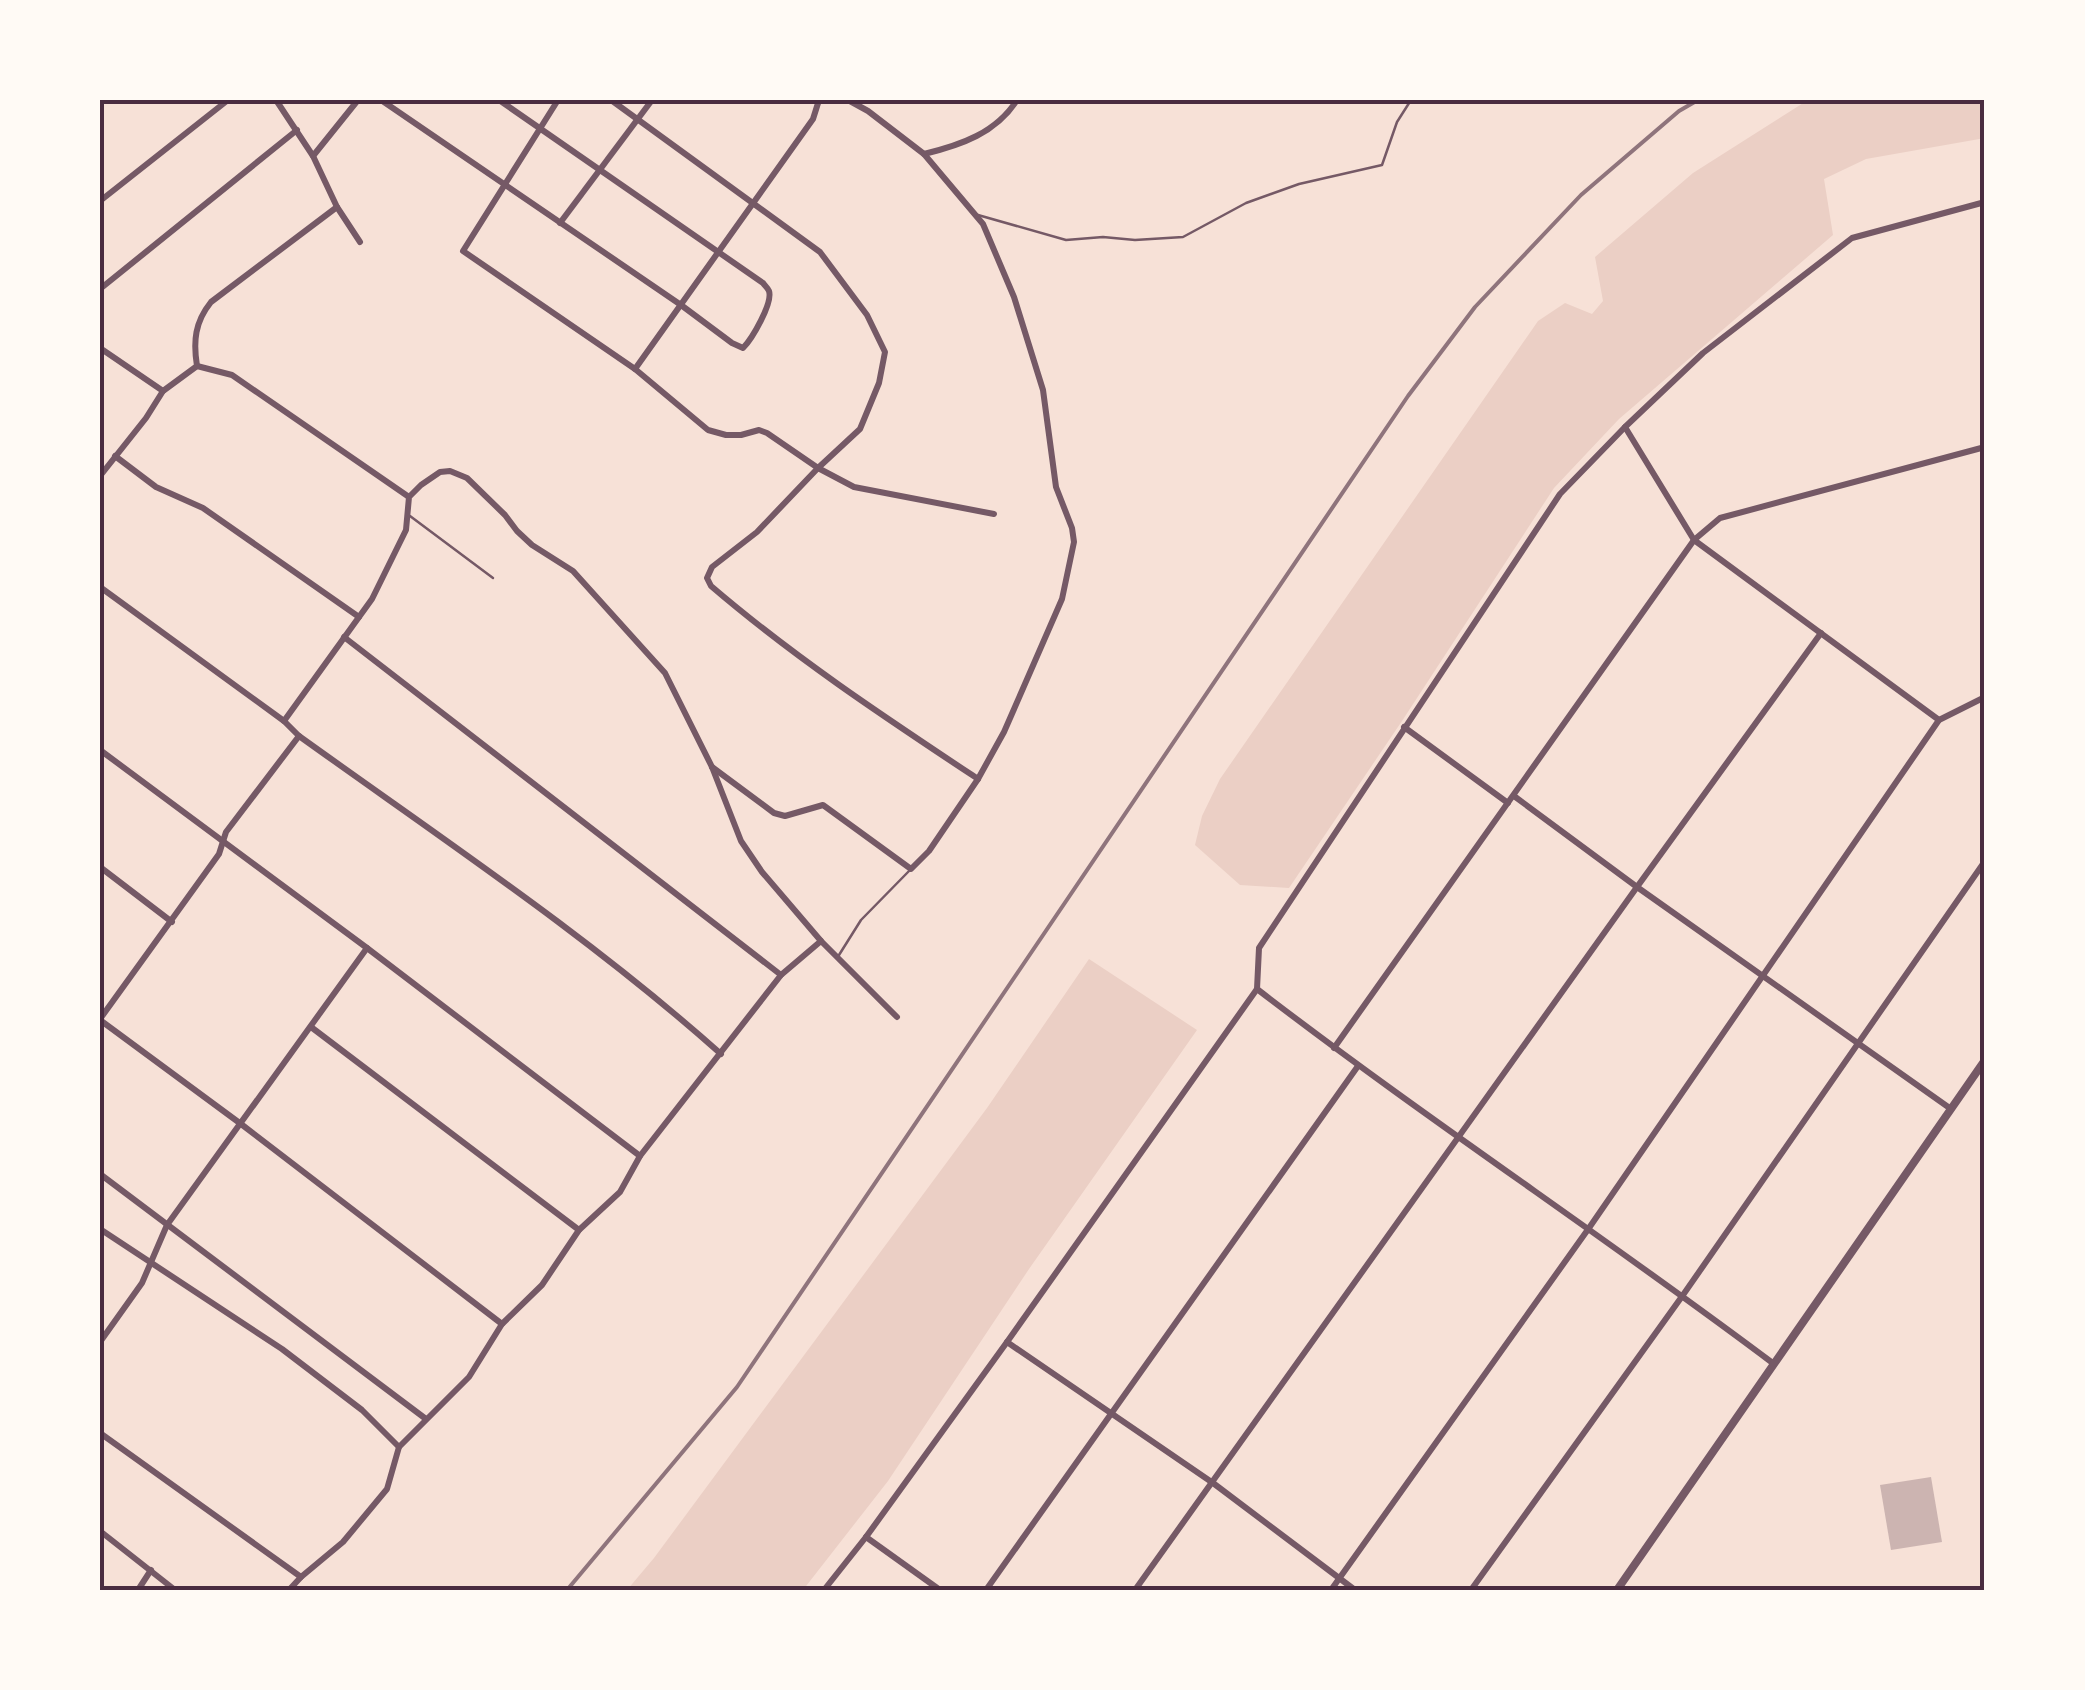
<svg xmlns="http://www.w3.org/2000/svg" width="2085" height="1690" font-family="Arial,sans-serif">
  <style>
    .green { fill: #ebcfc5 }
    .building { fill: #ccb4b1 }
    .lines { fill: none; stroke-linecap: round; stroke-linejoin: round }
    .service { stroke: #755966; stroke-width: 2.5 }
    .minor { stroke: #755966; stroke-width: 6 }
    .tertiary { stroke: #755966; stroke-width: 8 }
    .rail { stroke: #8f747c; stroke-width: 4 }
    .neatline { fill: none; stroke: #4a2c40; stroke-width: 4 }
  </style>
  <rect width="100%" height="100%" fill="#f7e1d7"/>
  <g class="green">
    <path d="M1808,100H1985V138L1866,159L1824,179L1833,235L1619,419L1554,488L1402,721L1289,888L1240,885L1195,845L1202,816L1220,779L1538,321L1565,303L1592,314L1603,301L1595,257L1693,173Z"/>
    <path d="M1089,959L1197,1030L1029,1269L888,1481L803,1590H627L654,1558L987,1108Z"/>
  </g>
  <path class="building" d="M1931,1477L1942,1542L1891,1550L1880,1485Z"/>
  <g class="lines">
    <g class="service">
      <path d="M978,215L1066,240L1103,237L1135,240L1183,237L1246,203L1299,184L1382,165L1397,122L1411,100"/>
      <path d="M410,516L493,578"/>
      <path d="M839,955L861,920L910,870"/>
    </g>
    <g class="minor">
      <path d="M276,100L313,156L337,207L360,242"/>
      <path d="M381,100L681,305L732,343L743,348C752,339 773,303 769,291C768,288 765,286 763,283L499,100"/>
      <path d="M558,100L463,251L635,369L708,430L726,435H741L759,430L767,433L818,468L854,487L994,514"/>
      <path d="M611,100L820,252L867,315L885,352L879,383L860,429L818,468L757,532L712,567L707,578L711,586C795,658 886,718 978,779"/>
      <path d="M924,154C961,145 996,133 1017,100"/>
      <path d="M313,156L358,100"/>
      <path d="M100,201L228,100"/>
      <path d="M560,223L652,100"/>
      <path d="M100,289L297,130"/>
      <path d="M100,348L163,391"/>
      <path d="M197,366L232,375L409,497"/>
      <path d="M635,369L813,119L819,100"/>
      <path d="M1625,427L1694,540L1939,720"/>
      <path d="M115,456L156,487L203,508L359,617"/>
      <path d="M100,476L146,418L163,391L197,366C193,341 195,322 211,302L337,207"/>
      <path d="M100,587L284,721L299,736C441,838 590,937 721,1054"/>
      <path d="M344,637L781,975"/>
      <path d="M284,721L372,599L406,530L409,497L421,485L440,472L450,471L467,478L505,515L517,531L532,545L573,571L665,673L712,767L741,841L762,872L821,941L897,1017"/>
      <path d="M1404,727L1508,803"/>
      <path d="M100,750L367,948L640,1156"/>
      <path d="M712,767L774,813L785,816L823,805L911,869L929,851L978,779L1004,732L1062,599L1074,542L1072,528L1056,487L1043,390L1014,297L983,224L924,154L868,111L848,100"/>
      <path d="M1514,796L1637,887L1951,1109"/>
      <path d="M100,867L172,922"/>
      <path d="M1257,989C1426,1119 1604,1236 1774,1364"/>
      <path d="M100,1019L219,854L226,832L299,736"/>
      <path d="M100,1020L241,1124L502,1324"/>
      <path d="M311,1027L579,1230"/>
      <path d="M1334,1048L1694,540L1720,518L1985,447"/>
      <path d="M100,1174L426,1419"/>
      <path d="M100,1229L282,1349L362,1410L399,1447"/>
      <path d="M100,1342L142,1283L167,1225L367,948"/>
      <path d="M1007,1342L1213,1483L1355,1590"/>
      <path d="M100,1433L301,1577"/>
      <path d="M100,1531L175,1590"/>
      <path d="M866,1537L940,1590"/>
      <path d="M138,1590L151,1570"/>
      <path d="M289,1590L301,1577L343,1542L387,1489L399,1447L469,1377L502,1324L542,1285L579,1230L620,1192L640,1156L781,975L821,941"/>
      <path d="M824,1590L866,1537L1007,1342L1257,989L1259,948L1560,494L1625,427L1703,353L1852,238L1985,202"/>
      <path d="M986,1590L1358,1066"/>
      <path d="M1135,1590L1637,887L1821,633"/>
      <path d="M1331,1590L1589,1228L1939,720L1985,697"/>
      <path d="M1471,1590L1683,1295L1985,861"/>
    </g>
    <path class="tertiary" d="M1617,1590L1985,1060"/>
    <path class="rail" d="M567,1590L737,1387L1408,396L1475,307L1581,195L1679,111L1698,100"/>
  </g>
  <rect width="2085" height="1690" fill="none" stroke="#fffaf5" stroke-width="205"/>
  <rect x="102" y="102" width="1880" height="1486" class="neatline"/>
</svg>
